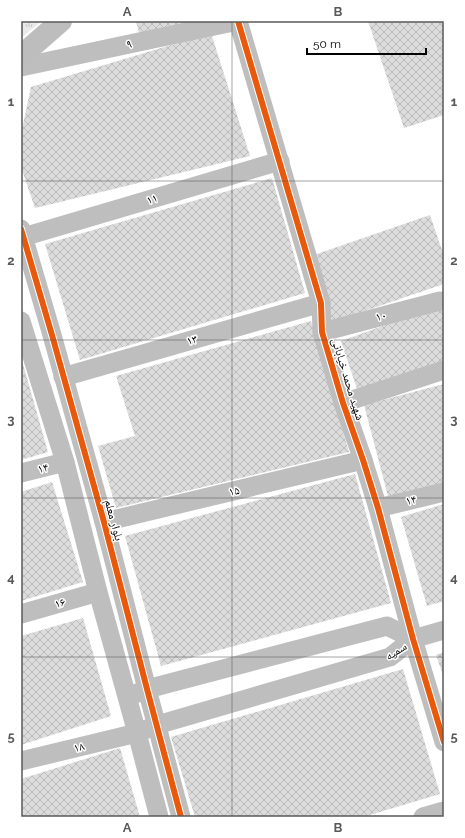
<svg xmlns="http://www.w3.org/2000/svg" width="465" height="838" font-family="Raleway,'Noto Naskh Arabic',sans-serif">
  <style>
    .grass { fill: url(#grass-tufts) }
    .building { fill: url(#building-cross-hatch) }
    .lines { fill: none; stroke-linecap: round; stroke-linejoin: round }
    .minor { stroke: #bebebe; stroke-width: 19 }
    .major { stroke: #bdbdbd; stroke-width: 22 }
    .cycleway-casing { stroke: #fff; stroke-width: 8 }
    .cycleway { stroke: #e8590c; stroke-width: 6 }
    .grid { fill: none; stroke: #595959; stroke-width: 1; stroke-opacity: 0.55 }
    .labels { text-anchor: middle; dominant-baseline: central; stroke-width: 3; stroke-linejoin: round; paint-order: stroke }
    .street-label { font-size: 12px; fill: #000; stroke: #fff }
    .neatline { fill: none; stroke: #595959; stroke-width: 1.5 }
    .grid-label { font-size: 13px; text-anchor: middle; font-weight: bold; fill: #595959 }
  </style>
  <defs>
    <pattern id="grass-tufts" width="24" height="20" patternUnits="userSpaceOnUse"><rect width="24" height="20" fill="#eaeaea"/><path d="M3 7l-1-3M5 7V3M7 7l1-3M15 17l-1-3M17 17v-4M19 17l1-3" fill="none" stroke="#c7c7c7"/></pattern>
    <pattern id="building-cross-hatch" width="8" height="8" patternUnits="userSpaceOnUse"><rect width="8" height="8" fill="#dcdcdc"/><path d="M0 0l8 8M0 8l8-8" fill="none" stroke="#bbb"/></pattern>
  </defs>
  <rect width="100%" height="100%" fill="#fff"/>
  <path class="grass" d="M21,21H42L21,38Z"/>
  <g class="building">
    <path d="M136,21H206L140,37Z"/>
    <path d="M368,21H444V115L404,128Z"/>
    <path d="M211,33L250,156L35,208L21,167V134L31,87Z"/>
    <path d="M272,178L305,293L80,360L45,244Z"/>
    <path d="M430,215L444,256V284L332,322L314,255Z"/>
    <path d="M444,304V364L358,392L341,341Z"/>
    <path d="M311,321L349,452L116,508L98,446L135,436L116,376Z"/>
    <path d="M21,357L48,452L21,460Z"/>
    <path d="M444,384V485L389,500L364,405Z"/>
    <path d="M355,474L391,603L161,666L125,536Z"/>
    <path d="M52,482L83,582L21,601V492Z"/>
    <path d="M444,504V601L427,606L401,517Z"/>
    <path d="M83,618L111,716L21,745V636Z"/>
    <path d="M444,652V678L436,655Z"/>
    <path d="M403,669L440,794L363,817H195L171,737Z"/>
    <path d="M120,748L140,817H21V779Z"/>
  </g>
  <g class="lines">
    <g class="minor">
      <path d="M238,21L321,303L322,332L343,403L363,460L378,508L413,639L444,742"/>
      <path d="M21,67L238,21"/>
      <path d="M21,229L52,335L104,522L147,689L181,817"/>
      <path d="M23,237L280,161"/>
      <path d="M21,321L65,462L98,592L137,733L159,817"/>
      <path d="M322,332L440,301"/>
      <path d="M63,377L321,303"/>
      <path d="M343,403L444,370"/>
      <path d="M21,473L65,462"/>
      <path d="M378,508L444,492"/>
      <path d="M104,522L363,460"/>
      <path d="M21,614L98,592"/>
      <path d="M135,694L147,689L387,626L413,639"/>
      <path d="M21,761L137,733L157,725L390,657L413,639L444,630"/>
      <path d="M423,817L444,811"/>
    </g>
    <path class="major" d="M21,56L61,21"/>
    <g class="cycleway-casing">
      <g id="cycleway">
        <path d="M238,21L321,303L322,332L343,403L363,460L378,508L413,639L444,742"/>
        <path d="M21,229L52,335L104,522L147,689L181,817"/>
      </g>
    </g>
    <use href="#cycleway" class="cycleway"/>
  </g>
  <path class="grid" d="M232,21V817M21,181H444M21,340H444M21,498H444M21,657H444"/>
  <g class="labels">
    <g class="street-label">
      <text transform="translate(129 44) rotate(-12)">۹</text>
      <text transform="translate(152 199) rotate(-17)">۱۱</text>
      <text transform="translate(381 316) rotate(-15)">۱۰</text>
      <text transform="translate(192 340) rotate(-16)">۱۳</text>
      <text transform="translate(348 379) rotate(73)">شهید محمد خیابانی</text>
      <text transform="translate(43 468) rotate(-14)">۱۴</text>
      <text transform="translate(234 491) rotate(-13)">۱۵</text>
      <text transform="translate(411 500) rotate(-14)">۱۴</text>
      <text transform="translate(114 520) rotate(75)">بلوار معلم</text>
      <text transform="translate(60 603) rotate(-16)">۱۶</text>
      <text transform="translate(396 651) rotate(-32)">سمیه</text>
      <text transform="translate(79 747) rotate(-14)">۱۸</text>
    </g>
  </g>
  <rect width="465" height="838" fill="none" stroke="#ffffff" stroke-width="44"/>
  <path d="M307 48v6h119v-6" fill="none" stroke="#000000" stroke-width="2"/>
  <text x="313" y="48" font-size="12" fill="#000000" stroke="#ffffff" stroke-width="3" paint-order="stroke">50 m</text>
  <rect x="22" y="22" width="421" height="794" class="neatline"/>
  <g class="grid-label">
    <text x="127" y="16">A</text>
    <text x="338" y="16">B</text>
    <text x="11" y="106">1</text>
    <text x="454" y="106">1</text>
    <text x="11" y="265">2</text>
    <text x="454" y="265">2</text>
    <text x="11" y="424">3</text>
    <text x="454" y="424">3</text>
    <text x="11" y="582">4</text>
    <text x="454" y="582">4</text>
    <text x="11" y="741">5</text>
    <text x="454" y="741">5</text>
    <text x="127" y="832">A</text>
    <text x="338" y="832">B</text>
  </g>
</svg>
